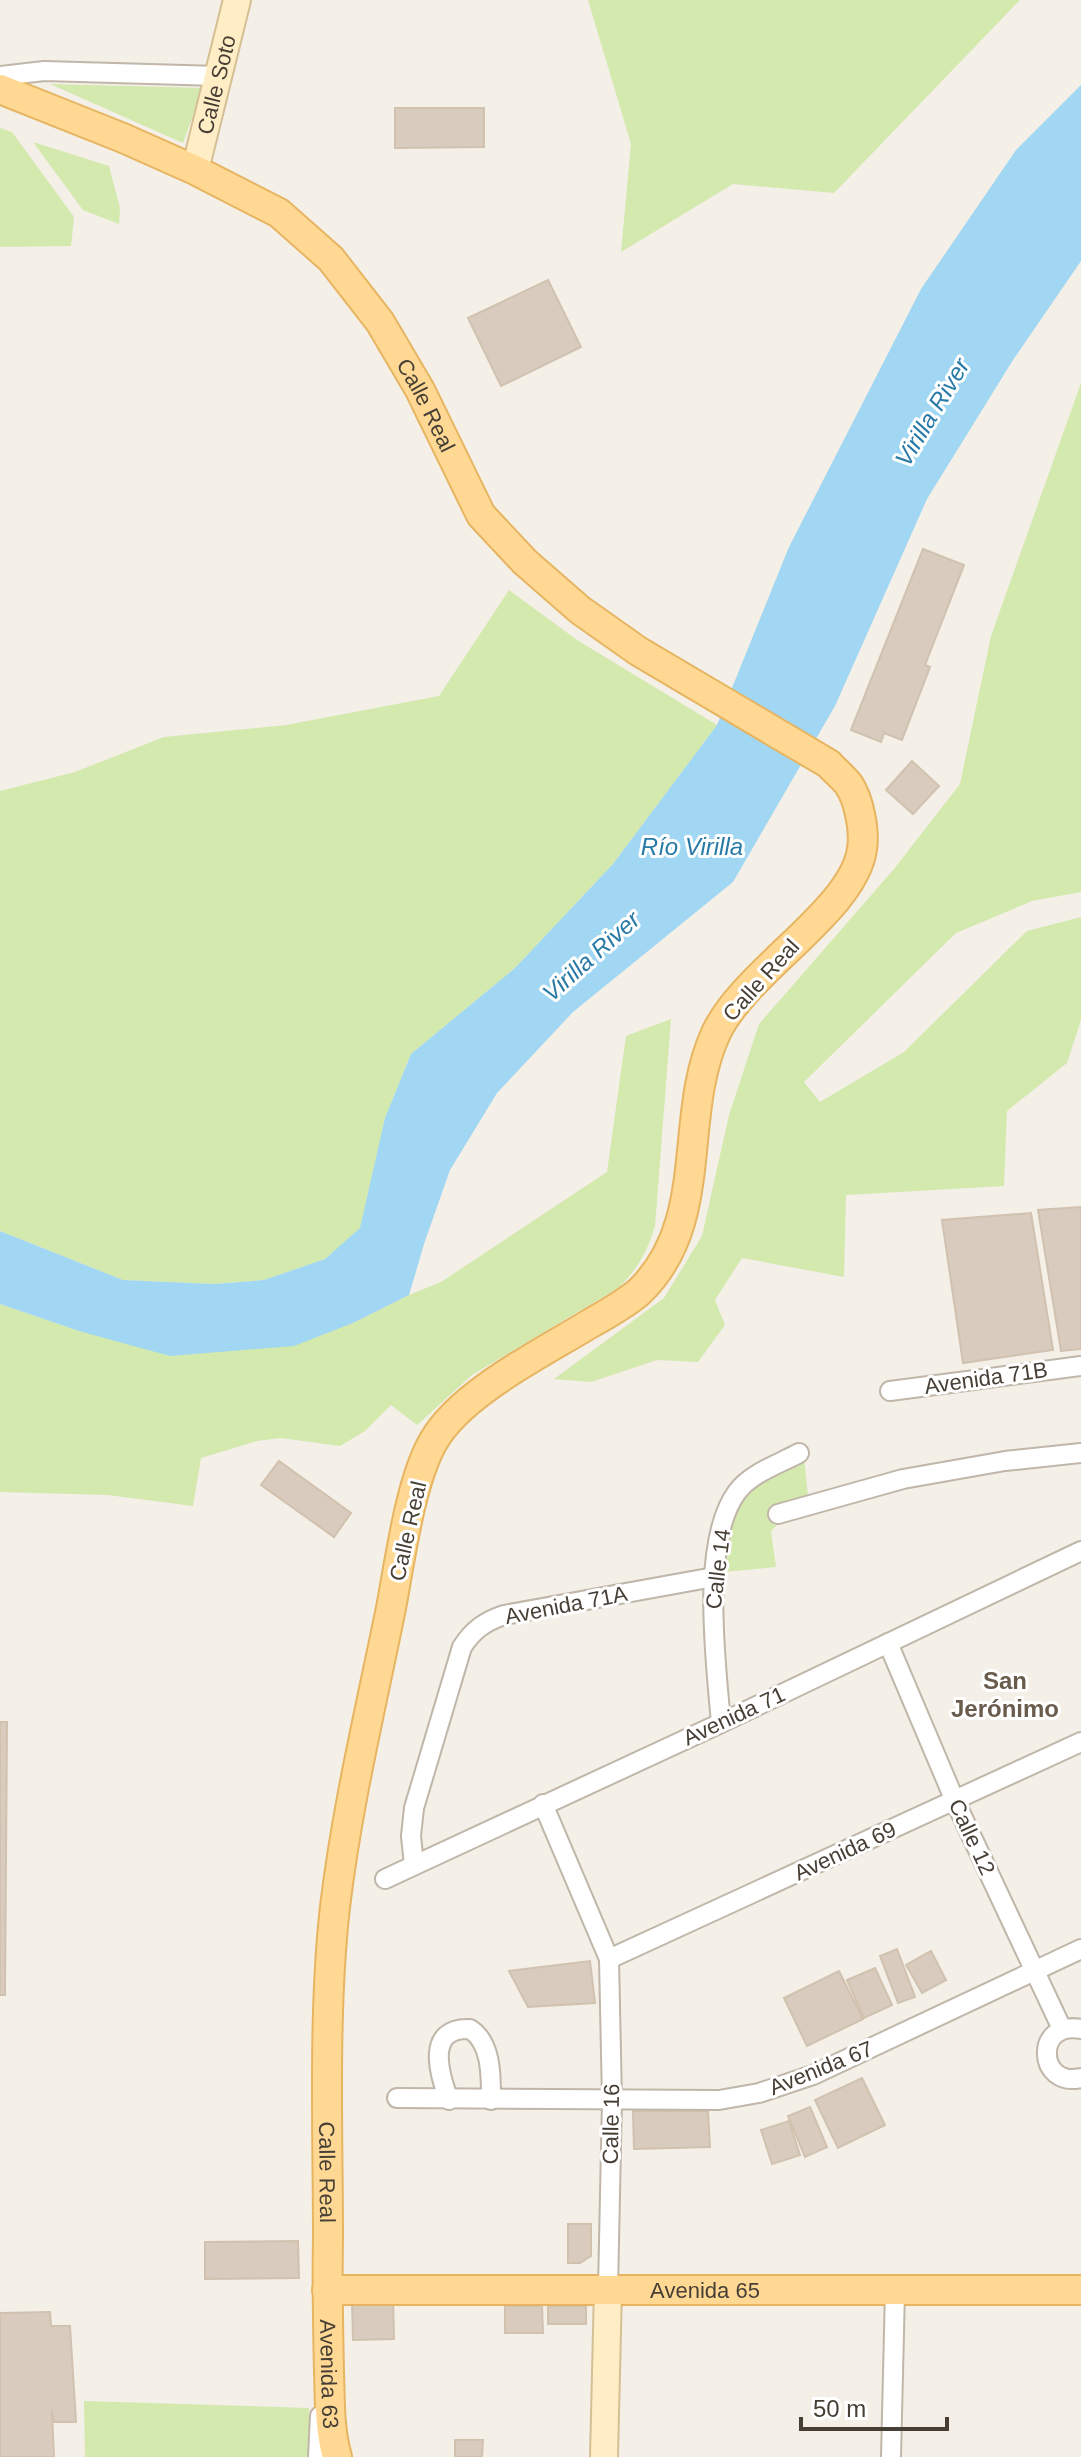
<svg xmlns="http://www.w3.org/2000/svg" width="1081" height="2457" font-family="Helvetica,sans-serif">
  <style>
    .green { fill: #d3e9ae }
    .water { fill: #a1d7f2 }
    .building { fill: #d9ccbf; stroke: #d1c1af; stroke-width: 2 }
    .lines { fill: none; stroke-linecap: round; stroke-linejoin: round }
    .street-casing { stroke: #c0b6a9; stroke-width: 22 }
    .secondary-casing { stroke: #d5bf95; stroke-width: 30 }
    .primary-casing { stroke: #e7b561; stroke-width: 32 }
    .street { stroke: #fff; stroke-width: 18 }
    .secondary { stroke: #ffedc5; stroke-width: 26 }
    .primary { stroke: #ffd994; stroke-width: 28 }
    .labels { text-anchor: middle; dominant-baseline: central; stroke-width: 6; stroke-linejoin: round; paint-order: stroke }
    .street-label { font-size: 22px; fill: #473f35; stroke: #fff }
    .water-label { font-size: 24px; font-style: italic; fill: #287aa6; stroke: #fff }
    .neighbourhood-label { font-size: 24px; font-weight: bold; fill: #6a5c4c; stroke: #fff }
  </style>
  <rect width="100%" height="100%" fill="#f4efe7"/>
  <g class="green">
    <path d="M588,0H1020L834,193L733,184L621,252L631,144Z"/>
    <path d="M50,84L203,88L183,143Z"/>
    <path d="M0,128L12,132L74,217L71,246L0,247Z"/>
    <path d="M33,142L109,166L120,208L119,224L83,210Z"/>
    <path d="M1081,383V892L1032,901L956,933L804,1082L820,1102L904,1052L1027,931L1081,917V1020L1067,1063L1007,1111L1004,1186L846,1195L844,1277L742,1258L715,1300L725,1325L698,1362L657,1360L591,1382L554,1379L664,1298L702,1236L729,1115L759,1024L894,869L960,784L991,636Z"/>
    <path d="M509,590L577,640L717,725L613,864L515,968L411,1054L385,1118L361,1228L325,1259L264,1280L214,1284L123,1280L0,1231V791L75,772L164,737L286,725L439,696Z"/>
    <path d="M671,1019L655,1226C647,1252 638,1269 618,1288L472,1375L417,1425L391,1405L365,1431L340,1446L281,1438L257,1441L201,1458L193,1506L108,1495L0,1492V1304L79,1331L353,1323L409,1295L441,1282L607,1172L626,1036Z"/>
    <path d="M804,1457L808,1496L771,1531L776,1567L723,1572C733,1499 742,1493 804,1457Z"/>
    <path d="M84,2401L309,2408V2457H85Z"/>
  </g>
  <path class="water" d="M1081,85V261L1013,360L927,499L835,706L733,882L573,1012L497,1093L450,1170L425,1241L409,1295L353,1323L294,1346L170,1356L79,1331L0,1304V1231L123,1280L214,1284L264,1280L325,1259L360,1228L385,1118L411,1054L515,968L613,864L717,725L789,547L921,289L1016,150Z"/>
  <g class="building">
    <path d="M395,108H484V147L395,148Z"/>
    <path d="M548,280L581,347L501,386L468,318Z"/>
    <path d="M923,549L964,565L925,665L930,667L902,740L884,733L881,742L851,730Z"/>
    <path d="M912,761L939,786L913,814L886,790Z"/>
    <path d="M1081,1207V1349L1061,1351L1038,1210Z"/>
    <path d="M1031,1213L1053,1350L963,1363L942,1220Z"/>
    <path d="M279,1461L351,1513L334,1537L261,1485Z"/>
    <path d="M0,1722H7L5,1995H0Z"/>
    <path d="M897,1949L915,1997L898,2003L880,1956Z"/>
    <path d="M931,1951L946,1980L922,1993L906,1965Z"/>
    <path d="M590,1961L595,2003L528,2007L509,1971Z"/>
    <path d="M875,1968L892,2005L864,2018L847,1980Z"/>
    <path d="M839,1971L863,2019L807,2046L784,1998Z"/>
    <path d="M862,2078L885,2125L838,2148L815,2100Z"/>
    <path d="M810,2107L827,2147L805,2157L788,2116Z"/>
    <path d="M633,2111H708L710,2147L634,2149Z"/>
    <path d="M789,2121L800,2155L772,2164L761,2130Z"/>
    <path d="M568,2224H591V2256L580,2263H568Z"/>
    <path d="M298,2241L299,2278L205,2279V2242Z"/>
    <path d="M393,2299L394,2339L353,2340L352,2300Z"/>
    <path d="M505,2306H542L543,2333H505Z"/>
    <rect x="548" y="2306" width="38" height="18"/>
    <path d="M50,2312L51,2326H70L76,2422H54L52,2411L54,2457H0V2313Z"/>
    <path d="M455,2440H483L482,2457H455Z"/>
  </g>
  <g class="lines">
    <g class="street-casing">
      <g id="street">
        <path d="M0,76L44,71L219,76"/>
        <path d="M890,1391L1081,1366"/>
        <path d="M778,1514L903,1479L1005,1461L1081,1453"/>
        <path d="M888,1643L955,1801L1062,2029"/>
        <path d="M721,1723C716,1663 700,1542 737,1492C751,1473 779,1464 799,1453"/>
        <path d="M543,1804L609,1959L612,2100L608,2289"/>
        <path d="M414,1865L411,1836L414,1808L462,1647C473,1630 484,1622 504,1615L714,1577"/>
        <path d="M385,1879L721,1723L1081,1551"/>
        <path d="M609,1959L1081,1742"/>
        <path d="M1081,2029C1034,2020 1037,2088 1081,2078"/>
        <path d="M397,2098L719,2100L759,2093L813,2075L1081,1949"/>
        <path d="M449,2100C439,2074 425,2027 470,2029C492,2043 491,2077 491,2100"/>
        <path d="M318,2457L320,2416"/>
        <path d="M891,2457L895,2290"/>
      </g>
    </g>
    <g class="secondary-casing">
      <g id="secondary">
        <path id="s1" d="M195,170L237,0"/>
        <path d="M604,2457L608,2289"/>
      </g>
    </g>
    <g class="primary-casing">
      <g id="primary">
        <path id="s2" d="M0,89L123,138L195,170L279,213L331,259L380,322L420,390L481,515L525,562L580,610L638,651L829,764C835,771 844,778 849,785C859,800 865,831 862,849C854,910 745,971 716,1033C677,1117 712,1222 639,1292C625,1304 607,1314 591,1323C544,1352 460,1393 433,1442C410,1482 400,1561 391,1608C371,1707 347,1806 335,1907C323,2013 328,2132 328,2239C327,2284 328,2328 329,2372C330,2401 329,2429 337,2457"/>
        <path id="s3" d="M327,2290H1081"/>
      </g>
    </g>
    <use href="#street" class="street"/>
    <use href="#secondary" class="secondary"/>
    <use href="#primary" class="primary"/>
  </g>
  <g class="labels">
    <g class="street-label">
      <text stroke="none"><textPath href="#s1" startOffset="88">Calle Soto</textPath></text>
      <text stroke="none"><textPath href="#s2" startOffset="550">Calle Real</textPath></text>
      <text transform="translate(761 980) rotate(-48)">Calle Real</text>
      <text transform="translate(986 1378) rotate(-8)">Avenida 71B</text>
      <text transform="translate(408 1531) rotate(-77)">Calle Real</text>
      <text transform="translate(718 1569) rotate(-83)">Calle 14</text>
      <text transform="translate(566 1605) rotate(-11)">Avenida 71A</text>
      <text transform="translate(734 1716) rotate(-25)">Avenida 71</text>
      <text transform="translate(972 1837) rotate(65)">Calle 12</text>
      <text transform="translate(845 1851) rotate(-25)">Avenida 69</text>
      <text transform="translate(821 2068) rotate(-22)">Avenida 67</text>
      <text transform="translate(611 2124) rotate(-89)">Calle 16</text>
      <text stroke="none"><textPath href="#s2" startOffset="2710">Calle Real</textPath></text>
      <text stroke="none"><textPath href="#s3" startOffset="378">Avenida 65</textPath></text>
      <text stroke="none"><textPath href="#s2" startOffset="2912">Avenida 63</textPath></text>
    </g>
    <g class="water-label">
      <text transform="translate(932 412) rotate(-59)">Virilla River</text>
      <text x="692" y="846">Río Virilla</text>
      <text transform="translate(591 956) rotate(-42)">Virilla River</text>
    </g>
    <g class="neighbourhood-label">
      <text x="1005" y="1680">San<tspan x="1005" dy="28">Jerónimo</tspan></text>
    </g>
  </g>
  <path d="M801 2417v12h146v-12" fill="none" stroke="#473f35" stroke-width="4"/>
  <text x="813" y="2417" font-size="24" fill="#473f35" stroke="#ffffff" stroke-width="6" paint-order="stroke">50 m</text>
</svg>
